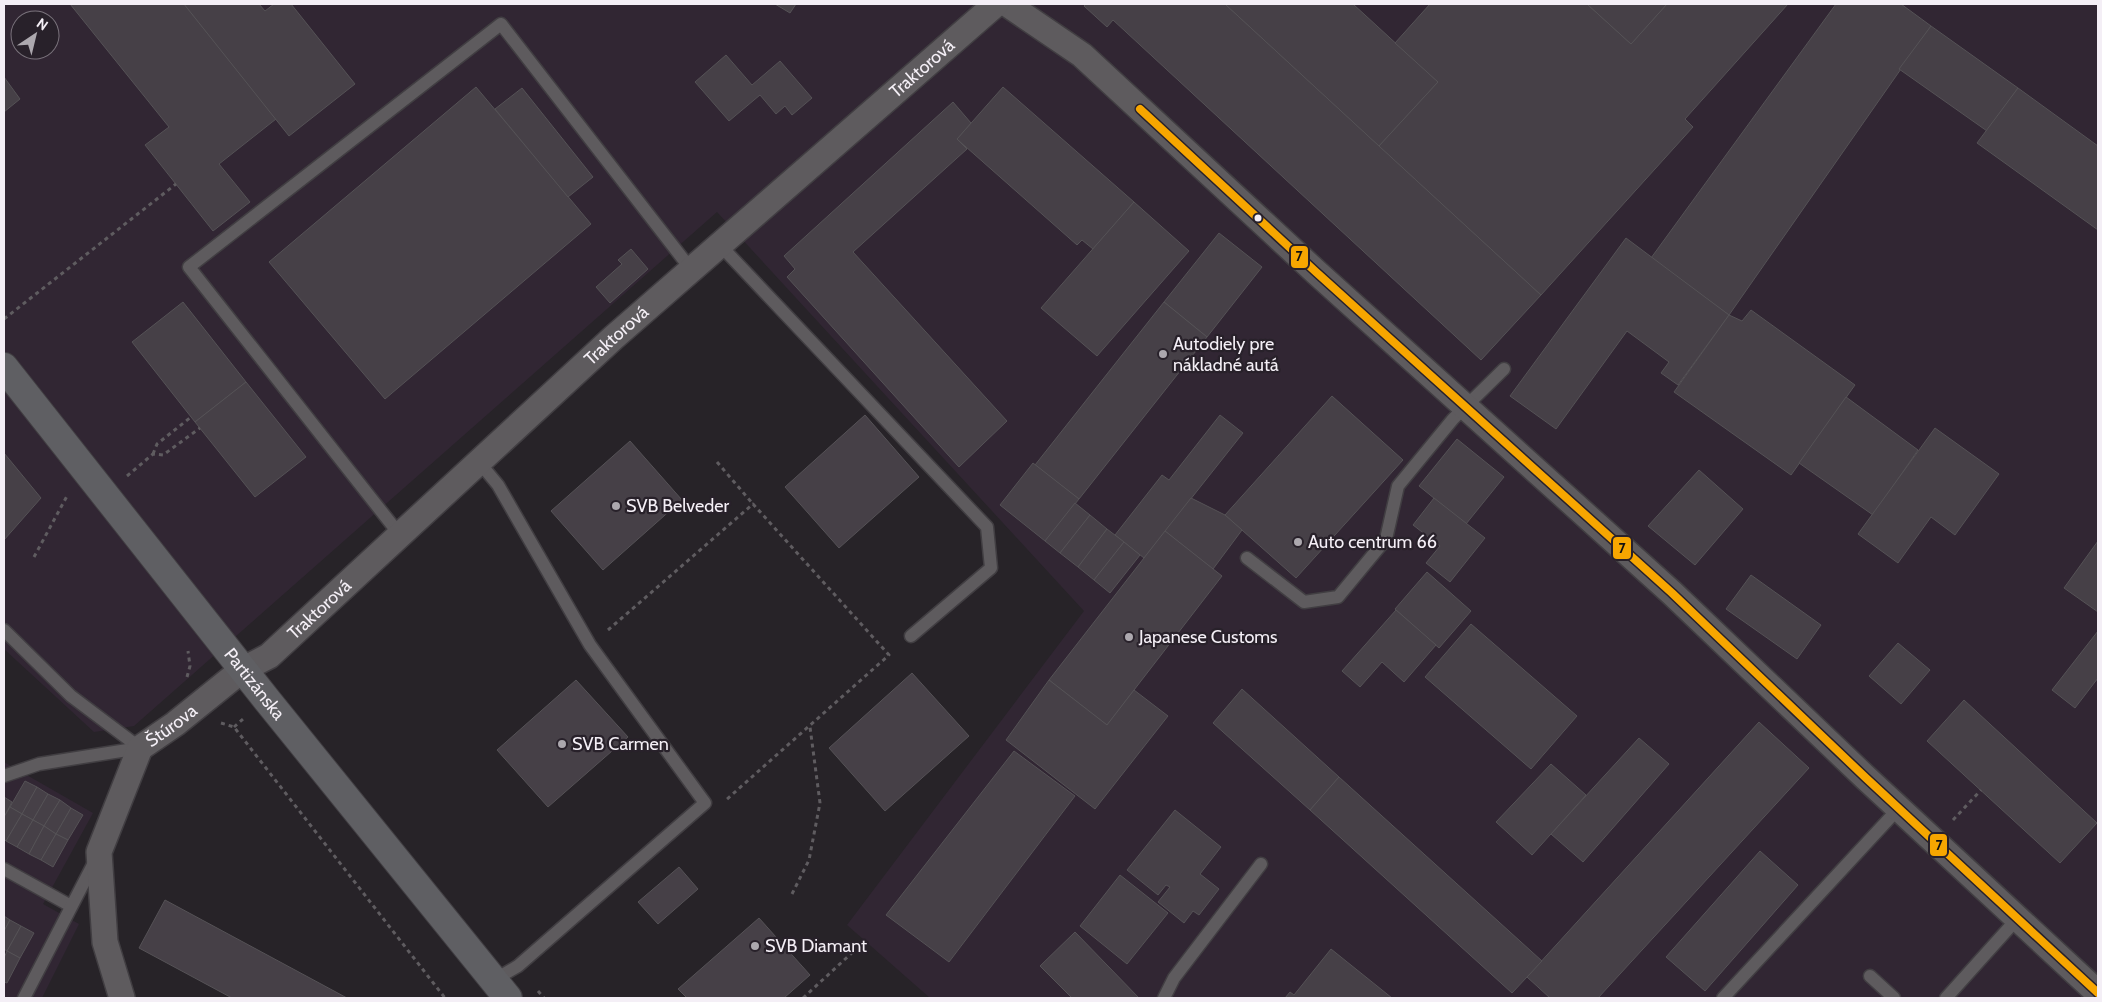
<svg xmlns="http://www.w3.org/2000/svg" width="2102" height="1002" font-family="Cabin,sans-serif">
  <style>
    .built { fill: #312633; fill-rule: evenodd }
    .building { fill: #464047; stroke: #555256 }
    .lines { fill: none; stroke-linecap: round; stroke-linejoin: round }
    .lane-casing { stroke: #413e42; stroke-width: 15 }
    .street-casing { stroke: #413e42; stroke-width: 28 }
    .secondary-casing { stroke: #413e42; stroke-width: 30 }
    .path { stroke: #5f5c60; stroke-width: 3; stroke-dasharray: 4 4; stroke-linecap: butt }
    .lane { stroke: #5e5b5e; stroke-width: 12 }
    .street { stroke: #5e5b5e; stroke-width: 25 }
    .secondary { stroke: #5f5f63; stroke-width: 28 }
    .bus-1-casing { stroke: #28212a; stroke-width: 11 }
    .bus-1 { stroke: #f7a600; stroke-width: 8 }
    .bus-dot { fill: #f4eff6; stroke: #28212a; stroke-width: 2 }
    .poi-dot { fill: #aca8ae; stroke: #28212a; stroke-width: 2 }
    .labels { text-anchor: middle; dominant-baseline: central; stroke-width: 4.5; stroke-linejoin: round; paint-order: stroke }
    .street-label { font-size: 18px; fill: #f4eff6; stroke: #28212a }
    .poi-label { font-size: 18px; fill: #f4eff6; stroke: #28212a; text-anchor: start }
    .line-badge { stroke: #28212a; stroke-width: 2 }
    .pale-badge-label { font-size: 14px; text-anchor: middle; font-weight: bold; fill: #111 }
  </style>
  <rect width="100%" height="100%" fill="#272328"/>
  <g class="built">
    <path d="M4,4H2098V998H930L847,925L1084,611L717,212L134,726L94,732L4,649ZM20,20H50V50H20Z"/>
    <path d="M4,762L93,813L43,904L79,924L42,998H4Z"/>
  </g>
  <g class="building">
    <path d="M70,4H184L276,119L219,164L250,202L213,231L145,145L169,127Z"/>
    <path d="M184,4H259L265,11L274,4H291L355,84L289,136Z"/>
    <path d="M775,4H796L790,13Z"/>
    <path d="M1086,4H1225L1541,295L1481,360L1113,20L1107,27L1084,6Z"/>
    <path d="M1225,4H1353L1438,82L1379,146Z"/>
    <path d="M1430,4H1587L1631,44L1667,4H1788L1685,119L1693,127L1541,295L1379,146L1438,82L1395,43Z"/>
    <path d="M1587,4H1667L1631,44Z"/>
    <path d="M1836,4H1901L1931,26L1729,315L1651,258Z"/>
    <path d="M1931,26L2018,88L1987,131L1899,69Z"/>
    <path d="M726,55L752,85L780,61L812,98L792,115L785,106L776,114L760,95L729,121L695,82Z"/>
    <path d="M4,77L20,99L4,112Z"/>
    <path d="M476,87L591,224L385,399L269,262Z"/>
    <path d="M1003,87L1134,202L1093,249L1082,240L1077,245L957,139Z"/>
    <path d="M522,88L593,177L568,197L495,109Z"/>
    <path d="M2018,88L2098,146V230L1977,143Z"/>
    <path d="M953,102L971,123L957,139L967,149L853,252L1007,421L959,467L787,277L795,269L784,256Z"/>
    <path d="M1134,202L1189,251L1097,356L1041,308Z"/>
    <path d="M1219,233L1262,267L1207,337L1164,302Z"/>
    <path d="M1626,238L1729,315L1678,385L1661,373L1669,362L1627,331L1556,429L1510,396Z"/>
    <path d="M631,249L648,269L610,303L596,287L622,264L618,260Z"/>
    <path d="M183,302L246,382L195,422L132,342Z"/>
    <path d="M1164,302L1207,337L1079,499L1035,465Z"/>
    <path d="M1751,310L1855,385L1791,475L1674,392L1729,315L1742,321Z"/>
    <path d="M246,382L306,457L255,497L195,422Z"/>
    <path d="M1332,396L1403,460L1296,578L1225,515Z"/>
    <path d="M1846,397L1918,450L1873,515L1799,463Z"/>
    <path d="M865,415L919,477L839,548L785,487Z"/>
    <path d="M1220,415L1243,433L1144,558L1115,535L1162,475L1169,480Z"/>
    <path d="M1935,428L1999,474L1955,535L1931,517L1898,563L1858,534Z"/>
    <path d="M1457,439L1504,477L1466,524L1419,486Z"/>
    <path d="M630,441L682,500L603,570L551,511Z"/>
    <path d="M4,453L41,498L4,540Z"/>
    <path d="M1033,463L1079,499L1045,541L1000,505Z"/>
    <path d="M1699,470L1743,509L1695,565L1648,526Z"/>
    <path d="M1191,498L1225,515L1242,530L1213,569L1165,531Z"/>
    <path d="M1434,498L1485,538L1450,582L1426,563L1440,546L1413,525Z"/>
    <path d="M1075,503L1090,515L1060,553L1045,541Z"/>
    <path d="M1090,515L1107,529L1078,567L1060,553Z"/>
    <path d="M1107,529L1124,542L1094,580L1078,567Z"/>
    <path d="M1165,531L1222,576L1107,725L1049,680Z"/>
    <path d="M2098,541V612L2064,588Z"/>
    <path d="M1124,542L1140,555L1110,593L1094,580Z"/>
    <path d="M1427,572L1471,611L1439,648L1395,609Z"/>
    <path d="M1751,575L1821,625L1797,659L1726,609Z"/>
    <path d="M1396,610L1436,645L1404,682L1382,662L1360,687L1342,671Z"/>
    <path d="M1471,624L1577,716L1531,769L1425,677Z"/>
    <path d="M2098,631V678L2075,708L2052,690Z"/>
    <path d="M1898,643L1930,670L1901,704L1869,676Z"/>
    <path d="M912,673L969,736L885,811L829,748Z"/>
    <path d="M576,680L628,737L548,807L497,750Z"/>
    <path d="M1049,680L1107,725L1134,690L1168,716L1095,809L1006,740Z"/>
    <path d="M1242,689L1339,777L1310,810L1213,723Z"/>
    <path d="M1964,700L2097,823L2060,863L1927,741Z"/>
    <path d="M1759,722L1809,768L1598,998H1550L1527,977Z"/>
    <path d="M1639,738L1669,764L1583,862L1551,834Z"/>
    <path d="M1014,751L1075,796L949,962L886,915Z"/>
    <path d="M1551,764L1586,795L1532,855L1496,822Z"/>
    <path d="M1339,777L1542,961L1512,993L1310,810Z"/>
    <path d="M25,781L37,787L22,814L10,807Z"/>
    <path d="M37,787L48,794L33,820L22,814Z"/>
    <path d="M48,794L60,800L44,826L33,820Z"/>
    <path d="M4,797L12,802L4,817Z"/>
    <path d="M60,800L71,808L56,834L44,826Z"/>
    <path d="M10,807L22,814L6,841L4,839V817Z"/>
    <path d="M71,808L83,815L68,840L56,834Z"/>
    <path d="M1175,810L1221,847L1200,874L1219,889L1199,915L1193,911L1184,923L1158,902L1170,887L1166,885L1158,895L1127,870Z"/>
    <path d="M22,814L33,820L17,847L6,841Z"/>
    <path d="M33,820L44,826L29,854L17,847Z"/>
    <path d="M44,826L56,834L41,860L29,854Z"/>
    <path d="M56,834L68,840L53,867L41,860Z"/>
    <path d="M1760,851L1798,885L1705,991L1666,957Z"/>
    <path d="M679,867L698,889L658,924L638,902Z"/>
    <path d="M1120,875L1168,913L1127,964L1080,926Z"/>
    <path d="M165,900L347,998H232L139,948Z"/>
    <path d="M4,916L10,920L4,931Z"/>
    <path d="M759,918L810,975L784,998H687L678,989Z"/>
    <path d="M10,920L21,926L7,951L4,949V931Z"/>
    <path d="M21,926L34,933L20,958L7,951Z"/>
    <path d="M1075,932L1139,998H1072L1040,966Z"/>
    <path d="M1331,949L1392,998H1285L1290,992L1294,995Z"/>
    <path d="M7,951L20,958L7,983L4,982V958Z"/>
  </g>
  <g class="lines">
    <g class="lane-casing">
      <g id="lane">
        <path d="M719,244L987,527L991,568L911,636"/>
        <path d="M479,462L498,485L590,645L705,803L518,966L494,980"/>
        <path d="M400,535L189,267L501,24L690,268"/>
        <path d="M1247,558L1304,602L1338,597L1386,539L1398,486L1453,419L1504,369"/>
        <path d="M4,630L71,696L140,748"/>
        <path d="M4,776L39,764L140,748"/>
        <path d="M4,869L71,906"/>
        <path d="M1870,976L1894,998"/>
        <path d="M24,998L96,859"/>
        <path d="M1164,998L1174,978L1261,864"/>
        <path d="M1723,998L1899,808"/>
        <path d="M1946,998L2017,919"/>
      </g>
    </g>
    <g class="street-casing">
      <g id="street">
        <path d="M1007,4L1082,55L1316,272L1672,593L1866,778L2098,993"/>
        <path id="s1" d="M122,998L105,942L99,852L140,748L175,724L242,670L269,656L613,338L996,4"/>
      </g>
    </g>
    <g class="secondary-casing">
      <g id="secondary">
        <path id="s2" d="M4,367L267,700L508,998"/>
      </g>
    </g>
    <g class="path">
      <path d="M4,319L176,184"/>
      <path d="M153,454L157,444L191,417"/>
      <path d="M717,462L753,504"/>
      <path d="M127,476L153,454L163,455L200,428"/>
      <path d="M34,557L67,496"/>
      <path d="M608,630L753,504L889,655L726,800"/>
      <path d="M187,677L190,666L188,651"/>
      <path d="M221,723L234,727L445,998"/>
      <path d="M234,727L243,719"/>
      <path d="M1953,820L1981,790"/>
      <path d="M792,894L809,860L820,803L810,727"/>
      <path d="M538,991L544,998"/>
      <path d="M803,998L855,950"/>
    </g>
    <use href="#lane" class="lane"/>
    <use href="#street" class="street"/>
    <use href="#secondary" class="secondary"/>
    <g class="bus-1-casing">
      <path id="bus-1" d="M1140,109L1316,272L1672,593L1866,778L2098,993"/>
    </g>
    <use href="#bus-1" class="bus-1"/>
  </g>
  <circle class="bus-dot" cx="1258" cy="218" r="4.5"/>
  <g class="poi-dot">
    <circle cx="1163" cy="354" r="5"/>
    <circle cx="616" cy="506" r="5"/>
    <circle cx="1298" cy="542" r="5"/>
    <circle cx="1129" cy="637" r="5"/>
    <circle cx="562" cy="744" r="5"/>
    <circle cx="755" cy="946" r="5"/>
  </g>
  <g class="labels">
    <g class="street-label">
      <text stroke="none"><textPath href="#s1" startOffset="1298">Traktorová</textPath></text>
      <text stroke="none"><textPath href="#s1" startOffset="892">Traktorová</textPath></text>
      <text stroke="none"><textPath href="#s1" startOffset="488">Traktorová</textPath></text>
      <text stroke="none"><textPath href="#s2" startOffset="404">Partizánska</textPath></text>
      <text stroke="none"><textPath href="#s1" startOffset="299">Štúrova</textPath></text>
    </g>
    <g class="poi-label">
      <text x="1173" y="344">Autodiely pre<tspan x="1173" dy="21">nákladné autá</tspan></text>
      <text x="626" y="506">SVB Belveder</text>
      <text x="1308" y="542">Auto centrum 66</text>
      <text x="1139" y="637">Japanese Customs</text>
      <text x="572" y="744">SVB Carmen</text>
      <text x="765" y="946">SVB Diamant</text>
    </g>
  </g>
  <g class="line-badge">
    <rect x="1290" y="245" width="19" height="24" rx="5" fill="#f7a600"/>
    <rect x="1612" y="536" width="20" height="24" rx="5" fill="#f7a600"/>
    <rect x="1929" y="833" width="19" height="24" rx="5" fill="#f7a600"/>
  </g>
  <g class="pale-badge-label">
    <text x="1299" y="261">7</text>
    <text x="1622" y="553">7</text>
    <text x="1939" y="850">7</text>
  </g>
  <rect width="2102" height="1002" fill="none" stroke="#f4eff6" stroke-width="10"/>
  <g transform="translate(35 35) rotate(35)"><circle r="24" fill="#28212a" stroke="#7a737c"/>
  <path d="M0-4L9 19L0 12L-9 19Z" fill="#aca8ae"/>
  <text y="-8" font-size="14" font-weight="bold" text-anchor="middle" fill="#f4eff6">N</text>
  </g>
</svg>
